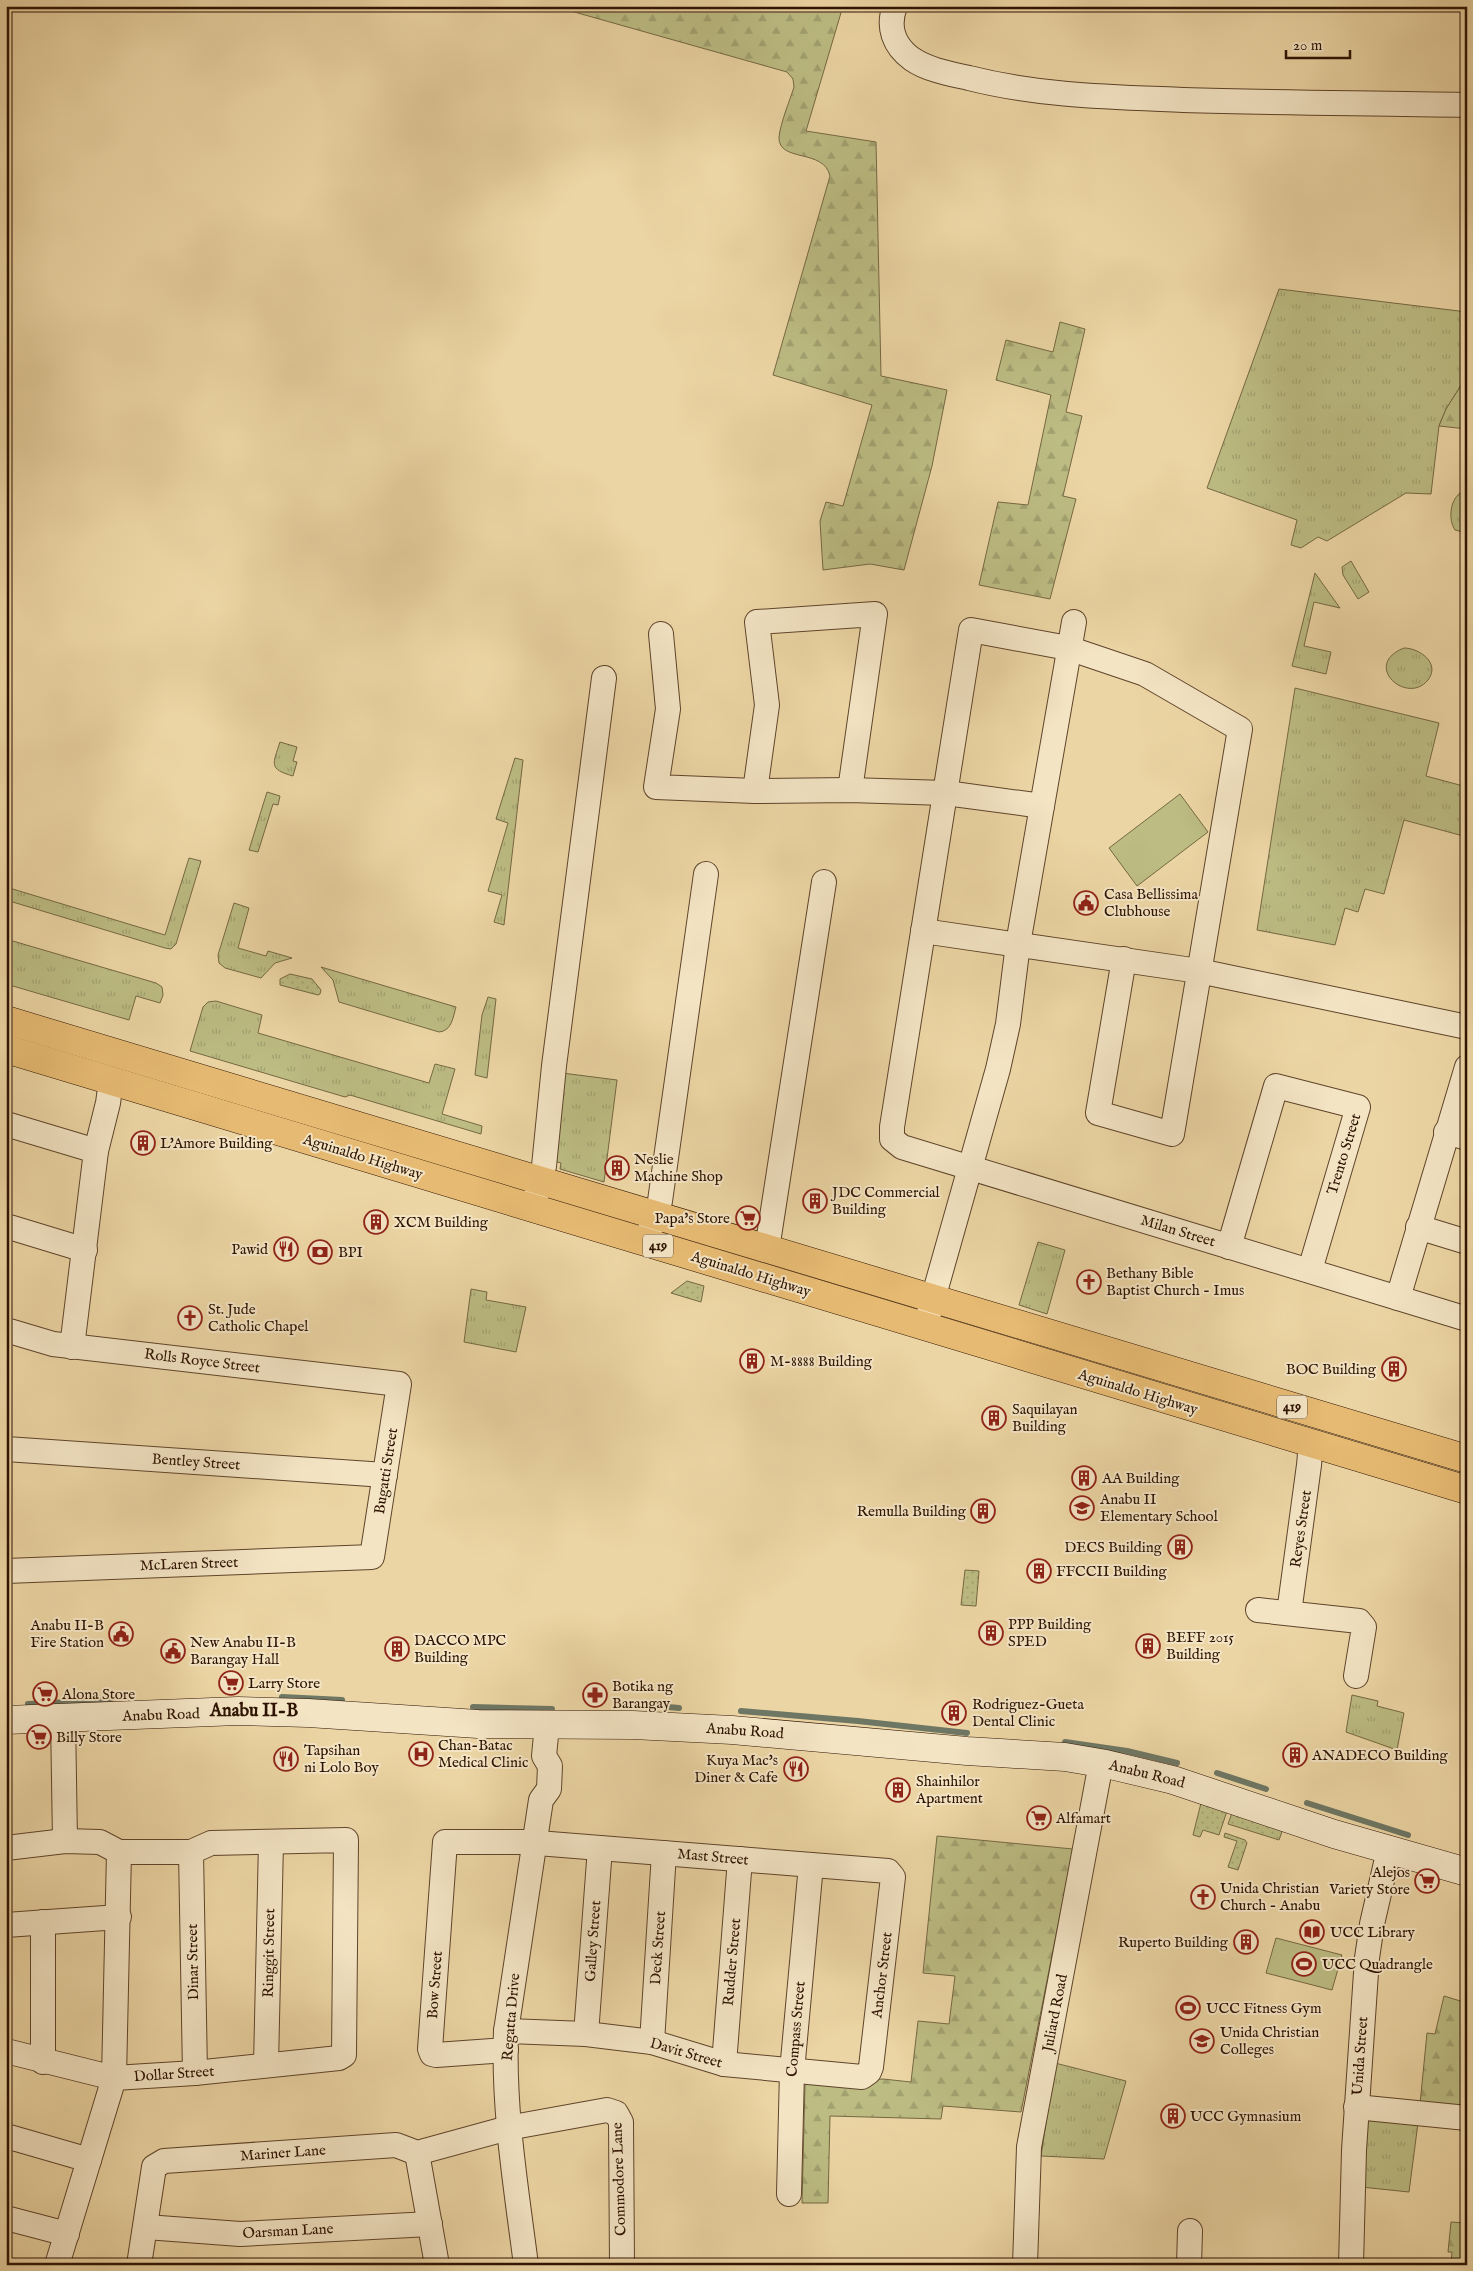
<svg xmlns="http://www.w3.org/2000/svg" width="1473" height="2271" font-family="'IM FELL English',serif">
  <style>
    .grass { fill: url(#grass-tufts); stroke: #756842 }
    .forest { fill: url(#forest-firs); stroke: #756842 }
    .park { fill: url(#park-dots); stroke: #756842 }
    .pitch { fill: #bcbc83; stroke: #756842 }
    .lines { fill: none; stroke-linecap: round; stroke-linejoin: round }
    .stream { stroke: #6e7764; stroke-width: 6 }
    .street-casing { stroke: #5e442a; stroke-width: 26 }
    .secondary-casing { stroke: #2e1302; stroke-width: 29 }
    .highway-casing { stroke: #2e1302; stroke-width: 29 }
    .street { stroke: #f3e4c4; stroke-width: 24 }
    .secondary { stroke: #f3e4c4; stroke-width: 28 }
    .highway { stroke: #e6ba72; stroke-width: 28 }
    .labels { text-anchor: middle; dominant-baseline: central; stroke-width: 4; stroke-linejoin: round; paint-order: stroke }
    .shield { fill: #f3e4c4; stroke: #69523c; stroke-width: 1 }
    .shield-label { font-size: 14px; font-weight: bold; fill: #2e1302 }
    .poi-label { font-size: 15px; fill: #2e1302; stroke: #f3e4c4; text-anchor: start }
    .street-label { font-size: 15px; fill: #2e1302; stroke: #f3e4c4 }
    .quarter-label { font-size: 18px; font-weight: bold; fill: #2e1302; stroke: #f3e4c4 }
  </style>
  <defs>
    <pattern id="grass-tufts" width="24" height="20" patternUnits="userSpaceOnUse" patternTransform="scale(1.25)"><rect width="24" height="20" fill="#bcbc83"/><path d="M3 7l-1-3M5 7V3M7 7l1-3M15 17l-1-3M17 17v-4M19 17l1-3" fill="none" stroke="#a2a170"/></pattern>
    <pattern id="forest-firs" width="22" height="20" patternUnits="userSpaceOnUse" patternTransform="scale(1.25)"><rect width="22" height="20" fill="#bcbc83"/><path d="M5 1l3.5 6h-7zM16 11l3.5 6h-7z" fill="#a2a170"/></pattern>
    <pattern id="park-dots" width="8" height="8" patternUnits="userSpaceOnUse" patternTransform="scale(1.25)"><rect width="8" height="8" fill="#bcbc83"/><path d="M2 2h.1M6 6h.1" fill="none" stroke="#a2a170" stroke-width="1.8" stroke-linecap="round"/></pattern>
  </defs>
  <rect width="100%" height="100%" fill="#ecd5a4"/>
  <filter id="stains"><feTurbulence type="fractalNoise" baseFrequency=".004" numOctaves="4"/><feColorMatrix values="0 0 0 0 .2 0 0 0 0 .09 0 0 0 0 .02 0 0 0 .5 -.17"/></filter>
  <radialGradient id="worn" r=".72"><stop offset=".6" stop-color="#630" stop-opacity="0"/><stop offset="1" stop-color="#630" stop-opacity=".3"/></radialGradient>
  <g class="grass">
    <path d="M1279,289L1467,312V376L1446,409L1439,426L1431,494L1406,493L1327,541L1318,537L1301,548L1291,545L1297,520L1207,488Z"/>
    <path d="M1460,493L1467,494V533L1455,530C1448,519 1450,501 1460,493Z"/>
    <path d="M1351,561L1369,592L1358,599L1343,575L1342,567Z"/>
    <path d="M1315,573L1340,608L1314,602L1304,646L1331,652L1326,674L1292,666Z"/>
    <path d="M1404,648C1419,648 1441,663 1428,680C1407,706 1361,665 1404,648Z"/>
    <path d="M1295,688L1439,723L1426,776L1467,787V837L1404,820L1384,894L1365,889L1358,912L1345,908L1335,945L1257,930Z"/>
    <path d="M280,742L297,747L293,761L297,762L293,776C268,769 273,764 280,742Z"/>
    <path d="M515,758L523,760L504,925L494,922L502,895L488,891L508,823L496,819Z"/>
    <path d="M267,792L280,796L278,805L273,804L258,852L249,850Z"/>
    <path d="M189,858L201,861L176,944L171,949L165,948L6,900V887L165,935Z"/>
    <path d="M234,903L249,908L238,948L266,956L268,951L292,958L275,963L261,978L225,968L219,963L218,955Z"/>
    <path d="M6,939L156,983L162,987L163,995L160,1003L136,996L129,1020L6,984Z"/>
    <path d="M321,967L456,1007C453,1017 452,1031 439,1032L339,1002L333,980Z"/>
    <path d="M488,997L496,999L487,1078L475,1075L482,1015Z"/>
    <path d="M216,1001L262,1015L258,1033L429,1083L435,1064L455,1069L442,1114L482,1126L481,1134L350,1095L345,1097L190,1051L203,1007L208,1002Z"/>
    <path d="M562,1073L617,1080L604,1182L560,1169L561,1163L554,1161Z"/>
    <path d="M1038,1242L1065,1250L1047,1314L1019,1305Z"/>
    <path d="M471,1289L487,1292L486,1300L526,1307L516,1352L464,1342Z"/>
    <path d="M1352,1695L1378,1701L1377,1706L1404,1713L1397,1750L1346,1732Z"/>
    <path d="M1055,2063L1126,2081L1104,2159L1041,2156Z"/>
    <path d="M1366,2119L1418,2123L1409,2192L1361,2187Z"/>
  </g>
  <g class="forest">
    <path d="M553,6H843L806,131L876,142L881,376L947,390L932,466L904,570L870,564L823,570L820,521L826,502L843,506L872,405L773,375L830,176C824,148 778,163 779,137C781,121 789,103 794,87L793,79L787,72Z"/>
    <path d="M1060,322L1085,329L1066,412L1082,416L1063,496L1076,499L1050,599L979,585L998,502L1028,505L1051,395L996,380L1006,340L1053,352Z"/>
    <path d="M1467,376V429L1439,426L1446,409Z"/>
    <path d="M937,1836L1073,1849L1021,2112L943,2106L941,2119L830,2116L828,2203H802L805,2084L883,2079L911,2082L918,2021L949,2024L955,1976L923,1973Z"/>
    <path d="M1444,1996L1467,2003V2106L1420,2104L1427,2033L1435,2034Z"/>
    <path d="M1467,2198V2265H1451L1452,2252H1448L1451,2222L1464,2223Z"/>
  </g>
  <g class="park">
    <path d="M290,974L312,979L321,990L320,994L318,995L280,985V979Z"/>
    <path d="M687,1281L704,1286L701,1302L671,1293Z"/>
    <path d="M965,1570L979,1571L976,1606L961,1605Z"/>
    <path d="M1201,1803L1227,1811L1219,1835L1203,1830L1200,1837L1193,1835Z"/>
    <path d="M1232,1813L1283,1829L1279,1840L1228,1824Z"/>
    <path d="M1225,1833L1245,1840L1247,1843L1238,1870L1228,1867L1237,1841L1224,1837Z"/>
  </g>
  <g class="pitch">
    <path d="M1180,794L1208,832L1137,886L1109,848Z"/>
    <path d="M1276,1938L1342,1955L1332,1990L1266,1973Z"/>
  </g>
  <g class="lines">
    <g class="stream">
      <path d="M282,1697L342,1700"/>
      <path d="M28,1704L111,1700"/>
      <path d="M657,1706L679,1708"/>
      <path d="M473,1707L552,1709"/>
      <path d="M741,1711L858,1721L967,1733"/>
      <path d="M1065,1742L1127,1751L1177,1763"/>
      <path d="M1217,1773L1266,1789"/>
      <path d="M1307,1803L1408,1835"/>
    </g>
    <g class="street-casing">
      <g id="street">
        <path d="M895,6C887,27 894,46 912,59C928,70 951,74 969,78C1040,96 1111,97 1183,100C1278,103 1372,103 1467,105"/>
        <path d="M661,634L668,709L656,787L755,791L850,790L946,793L1042,806"/>
        <path d="M755,791L767,705L757,622L875,614L850,790"/>
        <path d="M923,931L1199,971L1467,1027"/>
        <path d="M1124,959L1098,1113L1172,1134L1240,729L1145,674L1068,648L971,630L892,1127V1139L902,1147L1467,1319"/>
        <path d="M6,1124L96,1151"/>
        <path d="M1446,1132L1467,1138"/>
        <path d="M535,1199L544,1166L554,1066L604,678"/>
        <path d="M6,1226L85,1250"/>
        <path d="M1418,1227L1467,1242"/>
        <path d="M645,1242L656,1215L660,1201L706,874"/>
        <path d="M1229,1247L1276,1086L1358,1107L1310,1270"/>
        <path d="M767,1249L824,882"/>
        <path d="M1398,1298L1467,1067"/>
        <path d="M925,1327L998,1069L1008,1024L1018,944L1074,622"/>
        <path d="M6,1330L53,1344L399,1384L372,1557L6,1571"/>
        <path d="M72,1347L96,1151L108,1103L111,1081"/>
        <path d="M6,1449L385,1475"/>
        <path d="M1258,1610L1359,1621L1364,1627L1356,1676"/>
        <path d="M1289,1613L1309,1465L1311,1443"/>
        <path d="M63,1718L65,1841"/>
        <path d="M6,1848L65,1841L100,1842L119,1852H191L211,1843L346,1840L344,2055L339,2058L195,2073L114,2078L6,2051"/>
        <path d="M191,1852L195,2073"/>
        <path d="M43,1922V2062"/>
        <path d="M6,1925L119,1917"/>
        <path d="M586,2034L600,1848"/>
        <path d="M652,2042L664,1853"/>
        <path d="M506,2050L436,2055L432,2054L430,2049L445,1842H525L888,1871L893,1877L871,2067L869,2072L862,2077L724,2064L652,2042L586,2034L506,2031"/>
        <path d="M724,2064L740,1859"/>
        <path d="M266,2065L271,1842"/>
        <path d="M1356,2107L1467,2118"/>
        <path d="M6,2136L89,2160"/>
        <path d="M417,2153L437,2265"/>
        <path d="M789,2194L792,2071L811,1865"/>
        <path d="M6,2218L67,2234"/>
        <path d="M146,2227L240,2234L430,2224"/>
        <path d="M57,2265L114,2078L119,1852"/>
        <path d="M139,2265L154,2167L164,2161L396,2145L417,2153L508,2128L607,2110L616,2113L621,2122L622,2265"/>
        <path d="M526,2265C516,2187 503,2110 506,2031L541,1800L549,1789L550,1766L544,1756L547,1725"/>
        <path d="M1025,2265L1029,2147L1101,1763"/>
        <path d="M1189,2265L1190,2231"/>
        <path d="M1351,2265L1354,2150L1367,1958L1372,1924L1389,1850"/>
      </g>
    </g>
    <g class="secondary-casing">
      <path id="secondary" d="M6,1720L238,1711L308,1713L478,1724L633,1725L732,1730L967,1751L1065,1757L1106,1764L1173,1780L1334,1834L1467,1872"/>
    </g>
    <g class="highway-casing">
      <g id="highway">
        <path d="M6,1020L1467,1459"/>
        <path d="M6,1049L1467,1490"/>
      </g>
    </g>
    <use href="#street" class="street"/>
    <use href="#secondary" class="secondary"/>
    <use href="#highway" class="highway"/>
  </g>
  <defs>
    <g id="civic-ring" transform="scale(1.25)"><circle r="9.5" fill="#f3e4c4" stroke="#8f2418" stroke-width="1.5"/><path d="M-.6-6.5H3V-4.5H.6V-3L4-1V1h2V6H-6V1h2V-1L-.6-3ZM-1.2 2.5V6h2.4V2.5Z" fill="#8f2418"/></g>
    <g id="building-ring" transform="scale(1.25)"><circle r="9.5" fill="#f3e4c4" stroke="#8f2418" stroke-width="1.5"/><path d="M-4-6H4V6H1V3H-1V6H-4ZM-2.5-4.3h1.7v1.8h-1.7ZM.8-4.3h1.7v1.8H.8ZM-2.5-1h1.7V.8h-1.7ZM.8-1h1.7V.8H.8Z" fill="#8f2418"/></g>
    <g id="supermarket-ring" transform="scale(1.25)"><circle r="9.5" fill="#f3e4c4" stroke="#8f2418" stroke-width="1.5"/><path d="M-6-5.5h2.5l.6 2H6L4.5 2H-2.5L-4.4-4H-6ZM-1.5 3.2a1.3 1.3 0 1 0 .1 0ZM3 3.2a1.3 1.3 0 1 0 .1 0Z" fill="#8f2418"/></g>
    <g id="restaurant-ring" transform="scale(1.25)"><circle r="9.5" fill="#f3e4c4" stroke="#8f2418" stroke-width="1.5"/><path d="M-5-6h1v4h1v-4h1v4h1v-4h1v5L-1.5 .5V6h-2V.5L-5-1ZM5-6V6H3V1.5H1.5Q1.5-4 5-6Z" fill="#8f2418"/></g>
    <g id="bank-ring" transform="scale(1.25)"><circle r="9.5" fill="#f3e4c4" stroke="#8f2418" stroke-width="1.5"/><path d="M-6-4H6V4H-6ZM0-2.3a2.3 2.3 0 1 0 0 4.6a2.3 2.3 0 1 0 0-4.6Z" fill="#8f2418"/></g>
    <g id="church-ring" transform="scale(1.25)"><circle r="9.5" fill="#f3e4c4" stroke="#8f2418" stroke-width="1.5"/><path d="M-1.2-6h2.4v3.5h3.3v2.4h-3.3V6h-2.4V-.1h-3.3v-2.4h3.3Z" fill="#8f2418"/></g>
    <g id="school-ring" transform="scale(1.25)"><circle r="9.5" fill="#f3e4c4" stroke="#8f2418" stroke-width="1.5"/><path d="M0-5L7-2L0 1L-7-2ZM-4 1L0 2.5L4 1V4Q0 6-4 4Z" fill="#8f2418"/></g>
    <g id="pharmacy-ring" transform="scale(1.25)"><circle r="9.5" fill="#f3e4c4" stroke="#8f2418" stroke-width="1.5"/><path d="M-2-6h4v4h4v4h-4v4h-4v-4h-4v-4h4Z" fill="#8f2418"/></g>
    <g id="hospital-ring" transform="scale(1.25)"><circle r="9.5" fill="#f3e4c4" stroke="#8f2418" stroke-width="1.5"/><path d="M-5-5h3v3.5h4V-5h3V5h-3V1.5h-4V5h-3Z" fill="#8f2418"/></g>
    <g id="library-ring" transform="scale(1.25)"><circle r="9.5" fill="#f3e4c4" stroke="#8f2418" stroke-width="1.5"/><path d="M-6-4Q-3-5.5-.7-3.5V5Q-3 3-6 4ZM6-4Q3-5.5 .7-3.5V5Q3 3 6 4Z" fill="#8f2418"/></g>
    <g id="stadium-ring" transform="scale(1.25)"><circle r="9.5" fill="#f3e4c4" stroke="#8f2418" stroke-width="1.5"/><path d="M0-5a6.5 5 0 1 0 0 10a6.5 5 0 1 0 0-10ZM-3.5-1.8h7v3.6h-7Z" fill="#8f2418"/></g>
    <g id="university-ring" transform="scale(1.25)"><circle r="9.5" fill="#f3e4c4" stroke="#8f2418" stroke-width="1.5"/><path d="M0-5L7-2L0 1L-7-2ZM-4 1L0 2.5L4 1V4Q0 6-4 4Z" fill="#8f2418"/></g>
  </defs>
  <g fill-rule="evenodd">
    <use href="#civic-ring" x="1086" y="903"/>
    <use href="#building-ring" x="143" y="1143"/>
    <use href="#building-ring" x="617" y="1168"/>
    <use href="#building-ring" x="815" y="1201"/>
    <use href="#supermarket-ring" x="748" y="1218"/>
    <use href="#building-ring" x="376" y="1222"/>
    <use href="#restaurant-ring" x="286" y="1249"/>
    <use href="#bank-ring" x="320" y="1252"/>
    <use href="#church-ring" x="1089" y="1282"/>
    <use href="#church-ring" x="190" y="1318"/>
    <use href="#building-ring" x="752" y="1361"/>
    <use href="#building-ring" x="1394" y="1369"/>
    <use href="#building-ring" x="994" y="1418"/>
    <use href="#building-ring" x="1084" y="1478"/>
    <use href="#school-ring" x="1082" y="1508"/>
    <use href="#building-ring" x="983" y="1511"/>
    <use href="#building-ring" x="1180" y="1547"/>
    <use href="#building-ring" x="1039" y="1571"/>
    <use href="#building-ring" x="991" y="1633"/>
    <use href="#civic-ring" x="121" y="1634"/>
    <use href="#building-ring" x="1148" y="1646"/>
    <use href="#building-ring" x="397" y="1649"/>
    <use href="#civic-ring" x="173" y="1651"/>
    <use href="#supermarket-ring" x="231" y="1683"/>
    <use href="#supermarket-ring" x="45" y="1694"/>
    <use href="#pharmacy-ring" x="595" y="1695"/>
    <use href="#building-ring" x="954" y="1713"/>
    <use href="#supermarket-ring" x="39" y="1737"/>
    <use href="#hospital-ring" x="421" y="1754"/>
    <use href="#building-ring" x="1295" y="1755"/>
    <use href="#restaurant-ring" x="286" y="1759"/>
    <use href="#restaurant-ring" x="796" y="1769"/>
    <use href="#building-ring" x="898" y="1790"/>
    <use href="#supermarket-ring" x="1039" y="1818"/>
    <use href="#supermarket-ring" x="1427" y="1881"/>
    <use href="#church-ring" x="1203" y="1897"/>
    <use href="#library-ring" x="1312" y="1932"/>
    <use href="#building-ring" x="1246" y="1942"/>
    <use href="#stadium-ring" x="1304" y="1964"/>
    <use href="#stadium-ring" x="1188" y="2008"/>
    <use href="#university-ring" x="1202" y="2041"/>
    <use href="#building-ring" x="1173" y="2116"/>
  </g>
  <g class="labels">
    <g class="shield">
      <rect x="643" y="1234.5" width="30" height="23" rx="4"/>
      <rect x="1277" y="1395.5" width="30" height="23" rx="4"/>
    </g>
    <g class="shield-label">
      <text x="658" y="1246">419</text>
      <text x="1292" y="1407">419</text>
    </g>
    <g class="poi-label">
      <text x="1104" y="894">Casa Bellissima<tspan x="1104" dy="17">Clubhouse</tspan></text>
      <text x="160" y="1143">L'Amore Building</text>
      <text x="634" y="1159">Neslie<tspan x="634" dy="17">Machine Shop</tspan></text>
      <text x="832" y="1192">JDC Commercial<tspan x="832" dy="17">Building</tspan></text>
      <text x="730" y="1218" text-anchor="end">Papa's Store</text>
      <text x="394" y="1222">XCM Building</text>
      <text x="268" y="1249" text-anchor="end">Pawid</text>
      <text x="338" y="1252">BPI</text>
      <text x="1106" y="1273">Bethany Bible<tspan x="1106" dy="17">Baptist Church - Imus</tspan></text>
      <text x="208" y="1309">St. Jude<tspan x="208" dy="17">Catholic Chapel</tspan></text>
      <text x="770" y="1361">M-8888 Building</text>
      <text x="1376" y="1369" text-anchor="end">BOC Building</text>
      <text x="1012" y="1409">Saquilayan<tspan x="1012" dy="17">Building</tspan></text>
      <text x="1102" y="1478">AA Building</text>
      <text x="1100" y="1499">Anabu II<tspan x="1100" dy="17">Elementary School</tspan></text>
      <text x="966" y="1511" text-anchor="end">Remulla Building</text>
      <text x="1162" y="1547" text-anchor="end">DECS Building</text>
      <text x="1056" y="1571">FFCCII Building</text>
      <text x="1008" y="1624">PPP Building<tspan x="1008" dy="17">SPED</tspan></text>
      <text x="104" y="1625" text-anchor="end">Anabu II-B<tspan x="104" dy="17">Fire Station</tspan></text>
      <text x="1166" y="1637">BEFF 2015<tspan x="1166" dy="17">Building</tspan></text>
      <text x="414" y="1640">DACCO MPC<tspan x="414" dy="17">Building</tspan></text>
      <text x="190" y="1642">New Anabu II-B<tspan x="190" dy="17">Barangay Hall</tspan></text>
      <text x="248" y="1683">Larry Store</text>
      <text x="612" y="1686">Botika ng<tspan x="612" dy="17">Barangay</tspan></text>
      <text x="62" y="1694">Alona Store</text>
      <text x="972" y="1704">Rodriguez-Gueta<tspan x="972" dy="17">Dental Clinic</tspan></text>
      <text x="56" y="1737">Billy Store</text>
      <text x="438" y="1745">Chan-Batac<tspan x="438" dy="17">Medical Clinic</tspan></text>
      <text x="304" y="1750">Tapsihan<tspan x="304" dy="17">ni Lolo Boy</tspan></text>
      <text x="1312" y="1755">ANADECO Building</text>
      <text x="778" y="1760" text-anchor="end">Kuya Mac's<tspan x="778" dy="17">Diner &amp; Cafe</tspan></text>
      <text x="916" y="1781">Shainhilor<tspan x="916" dy="17">Apartment</tspan></text>
      <text x="1056" y="1818">Alfamart</text>
      <text x="1410" y="1872" text-anchor="end">Alejos<tspan x="1410" dy="17">Variety Store</tspan></text>
      <text x="1220" y="1888">Unida Christian<tspan x="1220" dy="17">Church - Anabu</tspan></text>
      <text x="1330" y="1932">UCC Library</text>
      <text x="1228" y="1942" text-anchor="end">Ruperto Building</text>
      <text x="1322" y="1964">UCC Quadrangle</text>
      <text x="1206" y="2008">UCC Fitness Gym</text>
      <text x="1220" y="2032">Unida Christian<tspan x="1220" dy="17">Colleges</tspan></text>
      <text x="1190" y="2116">UCC Gymnasium</text>
    </g>
    <g class="street-label">
      <text transform="translate(1344 1154) rotate(-73)">Trento Street</text>
      <text transform="translate(363 1157) rotate(17)">Aguinaldo Highway</text>
      <text transform="translate(1178 1231) rotate(17)">Milan Street</text>
      <text transform="translate(751 1274) rotate(17)">Aguinaldo Highway</text>
      <text transform="translate(202 1361) rotate(7)">Rolls Royce Street</text>
      <text transform="translate(1138 1392) rotate(17)">Aguinaldo Highway</text>
      <text transform="translate(196 1462) rotate(4)">Bentley Street</text>
      <text transform="translate(386 1471) rotate(-81)">Bugatti Street</text>
      <text transform="translate(1301 1529) rotate(-82)">Reyes Street</text>
      <text transform="translate(189 1564) rotate(-2)">McLaren Street</text>
      <text transform="translate(161 1715) rotate(-2)">Anabu Road</text>
      <text transform="translate(745 1731) rotate(4)">Anabu Road</text>
      <text transform="translate(1147 1774) rotate(14)">Anabu Road</text>
      <text transform="translate(713 1857) rotate(5)">Mast Street</text>
      <text transform="translate(593 1941) rotate(-86)">Galley Street</text>
      <text transform="translate(658 1948) rotate(-86)">Deck Street</text>
      <text transform="translate(269 1953) rotate(-89)">Ringgit Street</text>
      <text transform="translate(193 1962) rotate(-91)">Dinar Street</text>
      <text transform="translate(732 1962) rotate(-85)">Rudder Street</text>
      <text transform="translate(882 1975) rotate(-83)">Anchor Street</text>
      <text transform="translate(435 1985) rotate(-86)">Bow Street</text>
      <text transform="translate(1055 2013) rotate(-79)">Juliard Road</text>
      <text transform="translate(511 2017) rotate(-85)">Regatta Drive</text>
      <text transform="translate(796 2029) rotate(-85)">Compass Street</text>
      <text transform="translate(686 2053) rotate(16)">Davit Street</text>
      <text transform="translate(1360 2056) rotate(-86)">Unida Street</text>
      <text transform="translate(174 2074) rotate(-4)">Dollar Street</text>
      <text transform="translate(283 2153) rotate(-4)">Mariner Lane</text>
      <text transform="translate(619 2179) rotate(-92)">Commodore Lane</text>
      <text transform="translate(288 2231) rotate(-3)">Oarsman Lane</text>
    </g>
    <g class="quarter-label">
      <text x="254" y="1711">Anabu II-B</text>
    </g>
  </g>
  <rect width="1473" height="2271" fill="none" stroke="#ecd5a4" stroke-width="25"/>
  <rect x="8" y="8" width="1458" height="2256" fill="none" stroke="#2e1302" stroke-width="2.5"/>
  <rect x="12" y="12" width="1448" height="2246" fill="none" stroke="#2e1302"/>
  <path d="M1286 50v8h64v-8" fill="none" stroke="#2e1302" stroke-width="2.5"/>
  <text x="1293" y="50" font-size="15" fill="#2e1302" stroke="#f3e4c4" stroke-width="4" paint-order="stroke">20 m</text>
  <rect width="100%" height="100%" filter="url(#stains)"/>
  <rect width="100%" height="100%" fill="url(#worn)"/>
</svg>
